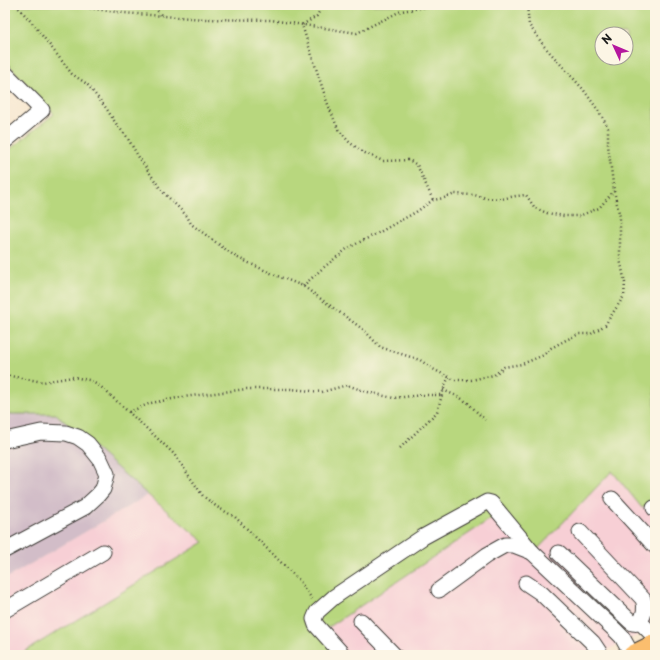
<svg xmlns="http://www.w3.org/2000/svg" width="660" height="660" font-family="'Playpen Sans',sans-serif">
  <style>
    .built { fill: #f7cfd5 }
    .industrial { fill: #d2bdc8 }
    .green { fill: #b8d77e; stroke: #6a7a4d; fill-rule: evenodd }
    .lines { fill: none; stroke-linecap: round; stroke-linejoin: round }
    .minor-casing { stroke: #3d3a36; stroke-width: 17 }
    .major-casing { stroke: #3d3a36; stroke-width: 21 }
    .path { stroke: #3d3a36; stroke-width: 2.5; stroke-dasharray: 1 3; stroke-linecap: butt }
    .minor { stroke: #fff; stroke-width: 15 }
    .major { stroke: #fbbe6e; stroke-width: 19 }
  </style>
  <rect width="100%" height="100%" fill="#fcf5e5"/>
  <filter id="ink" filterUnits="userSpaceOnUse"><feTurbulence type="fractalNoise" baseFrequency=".025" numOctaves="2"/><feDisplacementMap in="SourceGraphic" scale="8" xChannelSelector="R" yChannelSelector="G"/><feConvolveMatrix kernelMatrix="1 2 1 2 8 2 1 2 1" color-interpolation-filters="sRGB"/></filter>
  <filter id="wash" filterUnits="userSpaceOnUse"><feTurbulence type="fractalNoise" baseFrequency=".012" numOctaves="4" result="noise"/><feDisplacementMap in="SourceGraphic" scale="16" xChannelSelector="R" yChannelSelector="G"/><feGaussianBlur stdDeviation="0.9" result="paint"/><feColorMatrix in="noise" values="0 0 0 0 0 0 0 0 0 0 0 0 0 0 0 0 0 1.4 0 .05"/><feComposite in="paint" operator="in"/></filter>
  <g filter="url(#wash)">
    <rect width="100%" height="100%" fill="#f6e4cb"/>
    <g class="built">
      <path d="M612,470L642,508L655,502V627L596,655H342L322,631L495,516L534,553Z"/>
      <path d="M148,495L204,542L19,655H5V579Z"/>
    </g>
    <path class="industrial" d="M5,414H56L148,495L5,579Z"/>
    <path class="green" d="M5,5H655V502L642,508L612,471L534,553L495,516L323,631L342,655H19L204,542L148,495L56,414H5V153L54,114L5,61ZM602,34H626V58H602Z"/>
  </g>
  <g filter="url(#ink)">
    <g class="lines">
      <g class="minor-casing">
        <g id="minor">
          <path d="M5,73L42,110L5,141"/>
          <path d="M5,440L41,432L66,433L78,437L88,444L100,459L107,474L103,489L98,495L85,507L5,550"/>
          <path d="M612,499L655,546"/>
          <path d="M654,508L655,509"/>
          <path d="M580,532L643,599C646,607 645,614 640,622"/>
          <path d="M559,553L630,621C633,624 637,624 640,622L655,637"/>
          <path d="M526,583L541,593L593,643L601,655"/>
          <path d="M439,590L487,555L505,545H514L532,552"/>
          <path d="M5,610L103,552"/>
          <path d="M361,621L394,655"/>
          <path d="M343,655L316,625L314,619L317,612L334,597L423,537L487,502L491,503L493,505L532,552L616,631L622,637L632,655"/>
        </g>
      </g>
      <g class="major-casing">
        <path id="major" d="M633,655L655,644"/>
      </g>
      <g class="path">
        <path d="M16,5L34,25L72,74L87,84L106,108L117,125L127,137L138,156L162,191L187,216L191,224L236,257L275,275L303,286L364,330L380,347L420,360L433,369L454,380H471L494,375L504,367L522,364L544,355L551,348L566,340L579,334H591L605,325L624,296L625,283L620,259V217L614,191L608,145V128L600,113L583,89L544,46L529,25L527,5"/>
        <path d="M66,5L124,13L204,19L271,20L357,33L401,11L439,5"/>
        <path d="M152,5L162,16"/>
        <path d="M320,5L321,8L317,16L302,25L327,102L338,129L350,143L365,153L383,161L409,160L417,165L433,200"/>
        <path d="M303,286L323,268L348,248L378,233L416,212L433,200L444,198L455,194L474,195L486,198L501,199L516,196L526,195L535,208L547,213L564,216H579L599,208L614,191"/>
        <path d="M5,375L43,382L73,377L89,380L101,387L156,437L174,454L203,496L217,507L235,517L299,580L312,599"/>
        <path d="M443,390L459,397L468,403L485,420"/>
        <path d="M129,412L151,403L183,397L247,389H291L322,392L347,385L364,391L393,398L423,395H442"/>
        <path d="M400,448L437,412L445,385L449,377"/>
      </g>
      <use href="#minor" class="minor"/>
      <use href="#major" class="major"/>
    </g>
  </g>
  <rect width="660" height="660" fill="none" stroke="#fcf5e5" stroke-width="20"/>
  <g transform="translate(614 46) rotate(314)"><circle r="19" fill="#fcf5e5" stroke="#a29e95"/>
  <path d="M0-3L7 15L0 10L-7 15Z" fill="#b5179e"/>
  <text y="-6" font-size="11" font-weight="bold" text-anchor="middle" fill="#1c1c1c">N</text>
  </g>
</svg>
